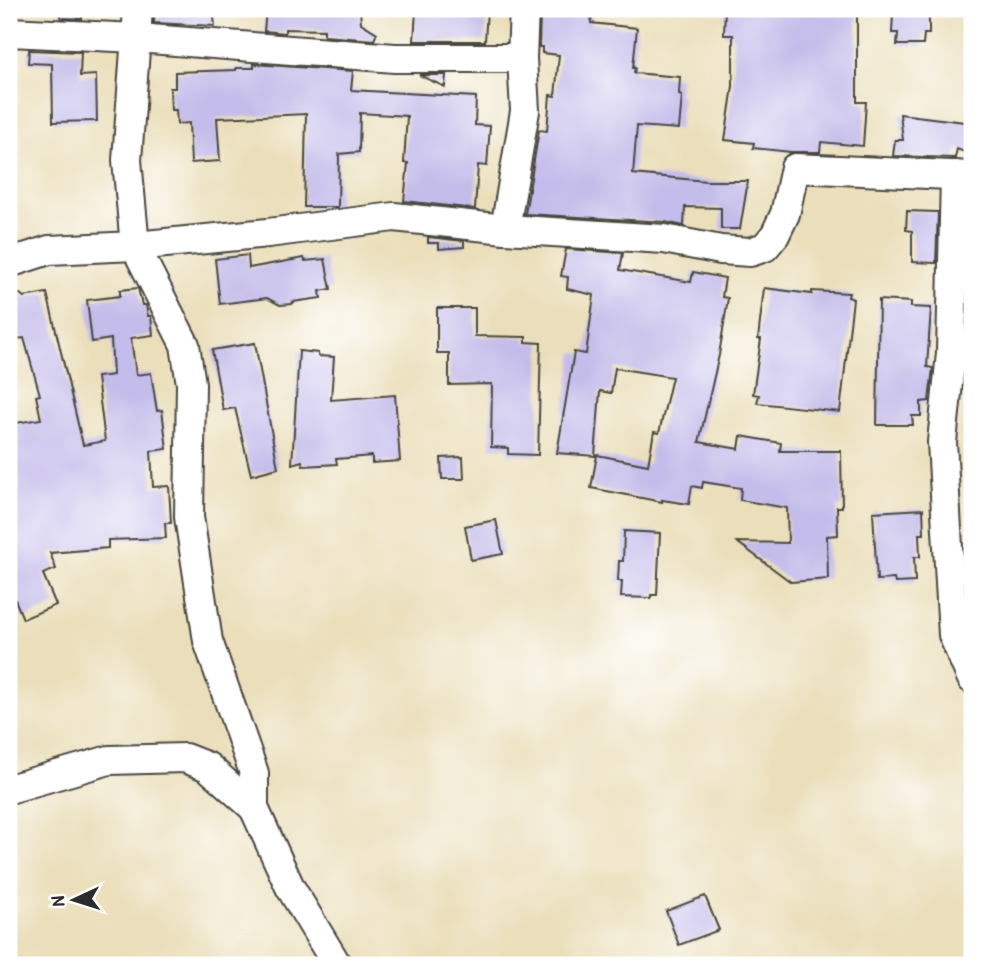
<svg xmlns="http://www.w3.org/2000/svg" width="981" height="974" font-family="'Patrick Hand',sans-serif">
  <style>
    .building { fill: #c4bcea }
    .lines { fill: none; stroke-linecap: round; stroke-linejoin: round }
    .street-casing { stroke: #484641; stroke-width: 32 }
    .street { stroke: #fff; stroke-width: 28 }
  </style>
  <rect width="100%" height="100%" fill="#fff"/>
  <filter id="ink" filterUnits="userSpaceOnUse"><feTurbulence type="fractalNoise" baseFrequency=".0143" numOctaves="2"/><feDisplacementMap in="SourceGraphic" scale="14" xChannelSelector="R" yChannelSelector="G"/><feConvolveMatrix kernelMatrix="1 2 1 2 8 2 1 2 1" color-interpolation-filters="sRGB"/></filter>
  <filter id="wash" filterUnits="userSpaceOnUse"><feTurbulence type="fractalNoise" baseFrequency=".00686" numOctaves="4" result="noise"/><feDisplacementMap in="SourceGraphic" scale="28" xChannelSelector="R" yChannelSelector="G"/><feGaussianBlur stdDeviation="1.57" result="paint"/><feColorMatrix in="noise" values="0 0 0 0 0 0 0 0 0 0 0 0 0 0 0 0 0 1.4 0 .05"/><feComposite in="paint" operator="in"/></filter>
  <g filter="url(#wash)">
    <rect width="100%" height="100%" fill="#ebdfbb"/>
    <g id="blocks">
      <g class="building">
        <path d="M61,9H82V19L61,18Z"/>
        <path d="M154,9H213L215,26L154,23Z"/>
        <path d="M266,9H360L361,23L377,33L374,40L324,36V30L285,29V33L264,31Z"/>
        <path d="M426,9L487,10L485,41H414L416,11H426Z"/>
        <path d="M725,9H857V102H866L863,146L821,142L820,152H791L753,148L754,143L725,140L733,86V35H724Z"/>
        <path d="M547,10L592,13L591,23L637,28L633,68H635L634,73L680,77L679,95L682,96L679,129L637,126L633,174L706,181H748L740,229H721V208L685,207L684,226L665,222L525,214L539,130L547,131L550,95L555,96L559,55L542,53V47H539L540,13L547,14Z"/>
        <path d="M893,14L929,15V34H924L923,45H897L898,33H892Z"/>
        <path d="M29,50L81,52L80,76L96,75L97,121L53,122L52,64L28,63Z"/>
        <path d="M254,64L353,71L351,90L476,97L475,125L490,126L487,166L478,165L475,209L404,201L408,163H404L407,116L360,113L359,152L339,154L338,207H304L306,114L217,118L220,161L191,163L189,123L177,124L176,110H171L170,88H175V72L236,70V68H254Z"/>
        <path d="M419,75H446L445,87Z"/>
        <path d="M900,114L972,123V155L957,149L955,158L893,156L895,140H903Z"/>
        <path d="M907,211L938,212L936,263L912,262V231L906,230Z"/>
        <path d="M428,237L464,241V247L439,249V243H428Z"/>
        <path d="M566,249L623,253L620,270L691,282L693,272L725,278L722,297L728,298L719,355L699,442L739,449L741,436L781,443L780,451H841L842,507H837L838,535L827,536L828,579L791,582L737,542L788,543L787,508L740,500L741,488L703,482L702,488L692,486L689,504L662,500V502L591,488L597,455L648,465L654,432L659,433L672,377L615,368L611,393L600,391L595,456L557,453L574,352L586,354L594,295L567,289L568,277L561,276Z"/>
        <path d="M248,255L249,268L304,258L305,261L325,259L331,289L320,291L321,298L293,302L292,304L280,305L267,298L220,304L215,259Z"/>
        <path d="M138,288L142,305H146L148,316H151L153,335L131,338L136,375L151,373L157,411L162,410L167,449L151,451L153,487L169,486L171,523H165L166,538L108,540V548L50,553L56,569L43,574L56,605L23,619L9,585V424L41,419L36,396L40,395L24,338L9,340V295L20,294L24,297L47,293L83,445L105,441L97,377L113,375L111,339L92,342L87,300L120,296V290Z"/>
        <path d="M764,288L812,294V291L849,293L848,297L853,299L840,412L757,403L759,395L753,394L761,339H758Z"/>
        <path d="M879,300L911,302V307L931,308L927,367L933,368L929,401L921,402V416H912L913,425H877Z"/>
        <path d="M437,308H475V336L526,337V342L541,343L538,455L508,454V448L491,447L492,384L449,385V353H437Z"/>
        <path d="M255,343L278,468L251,475L235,408L223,410L212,350Z"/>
        <path d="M299,351L318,353V356L334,357L331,400L395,395L400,461L372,463V456L336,459L337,464L303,466L302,461L292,464Z"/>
        <path d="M463,457L464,479H442L441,458Z"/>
        <path d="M923,509L924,534H919L920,557H914L915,582L895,583L894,579L877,580L873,512Z"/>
        <path d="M496,520L503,554L471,560L465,526Z"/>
        <path d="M624,531L660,533L657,595H651V598L621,597L622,581H618L619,561H623Z"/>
        <path d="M705,896L719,930L679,945L666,911Z"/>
      </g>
    </g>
  </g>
  <g filter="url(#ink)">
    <use href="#blocks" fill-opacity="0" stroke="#484641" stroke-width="2"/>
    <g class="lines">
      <g class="street-casing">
        <g id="street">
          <path d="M138,9L127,160L135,246L185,345L191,384L189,517L208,641L254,773V808L290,887L337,965"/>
          <path d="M9,32L137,38L395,58H522"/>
          <path d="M955,175L951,353L942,442L953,635L972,679"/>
          <path d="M505,229L525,111L522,58L524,9"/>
          <path d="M9,263L49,250L135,246L268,233L394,217L505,229L664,239L721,250L750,252L765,247L775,235L785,214L795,168L972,176"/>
          <path d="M9,789L109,760L185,758L208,767L254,808"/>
        </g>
      </g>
      <use href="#street" class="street"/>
    </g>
  </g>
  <rect width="981" height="974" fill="none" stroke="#fff" stroke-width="35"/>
  <g transform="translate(74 900) rotate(266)" stroke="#ffffff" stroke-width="5" paint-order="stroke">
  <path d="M0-5L12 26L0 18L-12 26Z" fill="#2b2b2b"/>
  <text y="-10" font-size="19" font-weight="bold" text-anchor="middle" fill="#2b2b2b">N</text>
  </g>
</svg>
